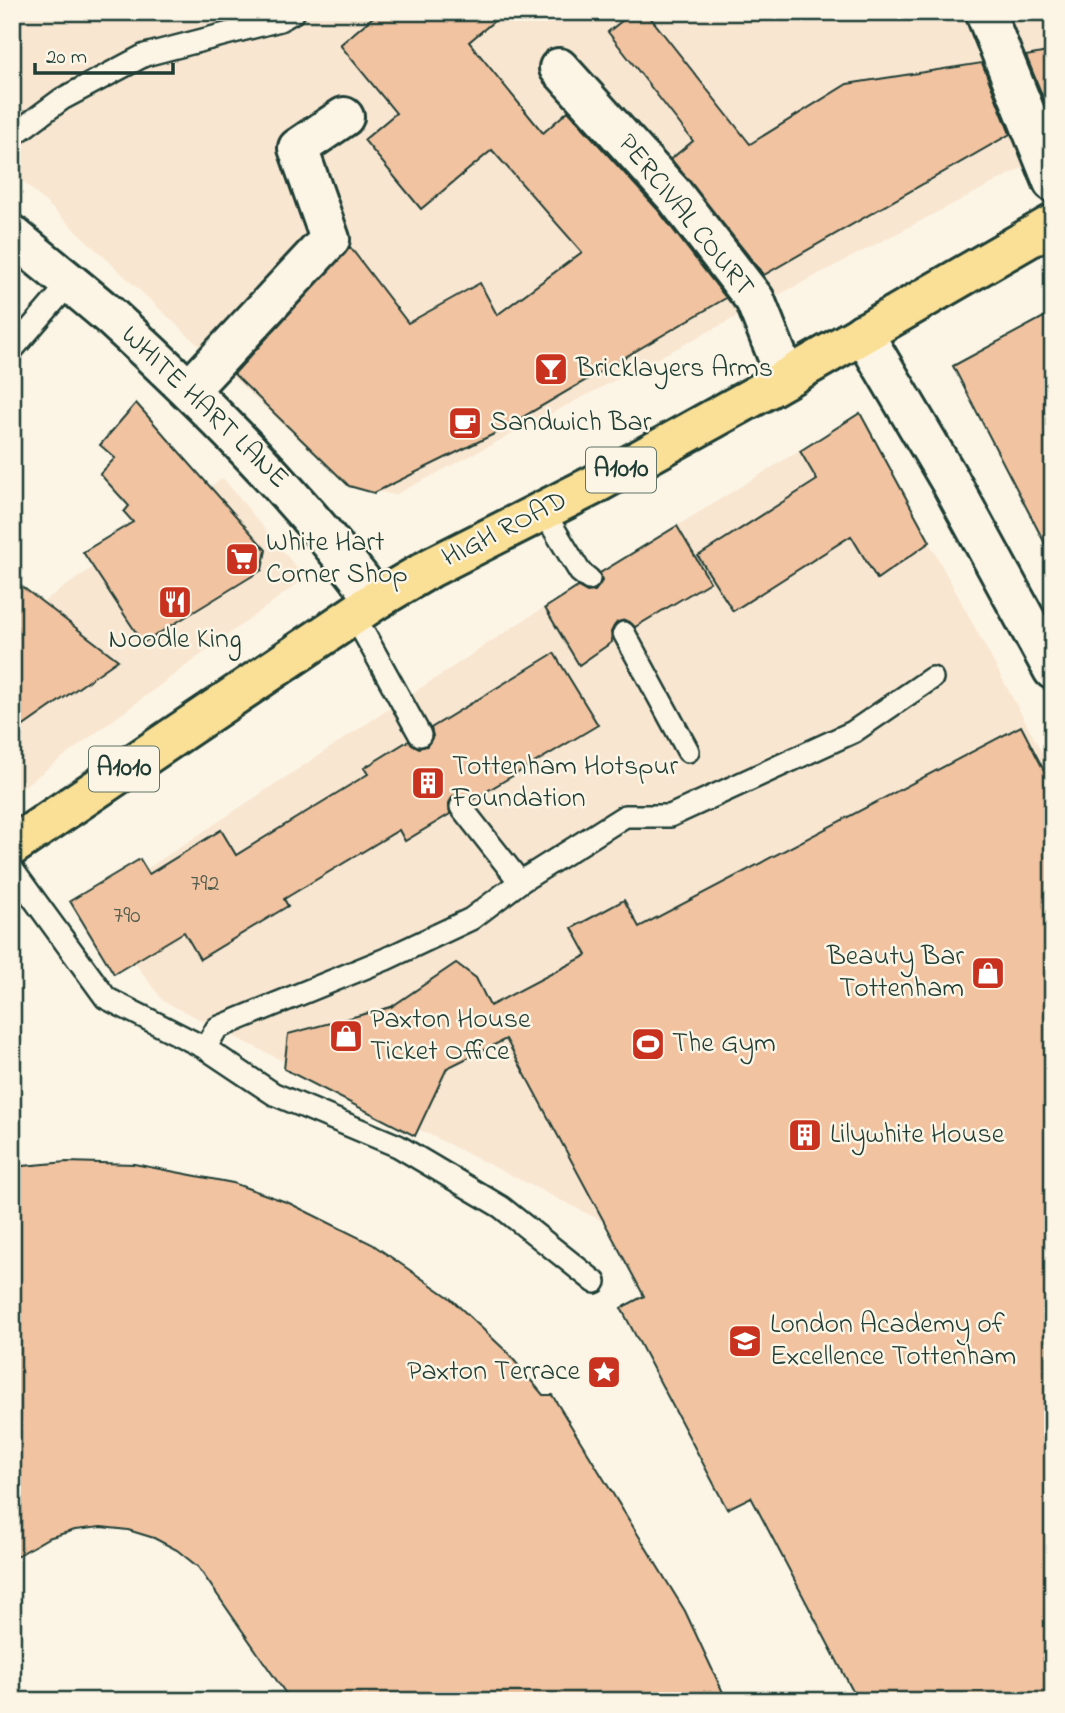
<svg xmlns="http://www.w3.org/2000/svg" width="1065" height="1713" font-family="'Indie Flower',sans-serif">
  <style>
    .built { fill: #f9e6d1 }
    .building { fill: #f2c3a1; stroke: #1f3d34; stroke-width: 2 }
    .lines { fill: none; stroke-linecap: round; stroke-linejoin: round }
    .service-casing { stroke: #1f3d34; stroke-width: 26 }
    .minor-casing { stroke: #1f3d34; stroke-width: 44 }
    .tertiary-casing { stroke: #1f3d34; stroke-width: 44 }
    .primary-casing { stroke: #1f3d34; stroke-width: 44 }
    .service { stroke: #fcf5e5; stroke-width: 21 }
    .minor { stroke: #fcf5e5; stroke-width: 38 }
    .tertiary { stroke: #fcf5e5; stroke-width: 38 }
    .primary { stroke: #fadf96; stroke-width: 38 }
    .labels { text-anchor: middle; dominant-baseline: central; stroke-width: 5; stroke-linejoin: round; paint-order: stroke }
    .number-label { font-size: 24px; fill: #545e4f }
    .shield { fill: #fcf5e5; stroke: #617469; stroke-width: 2 }
    .shield-label { font-size: 26px; font-weight: bold; fill: #1f3d34 }
    .street-label { font-size: 28px; fill: #1f3d34; stroke: #fcf5e5 }
    .poi-label { font-size: 28px; fill: #1f3d34; stroke: #fcf5e5; text-anchor: start }
  </style>
  <rect width="100%" height="100%" fill="#fcf5e5"/>
  <filter id="ink" filterUnits="userSpaceOnUse"><feTurbulence type="fractalNoise" baseFrequency=".0143" numOctaves="2"/><feDisplacementMap in="SourceGraphic" scale="14" xChannelSelector="R" yChannelSelector="G"/><feConvolveMatrix kernelMatrix="1 2 1 2 8 2 1 2 1" color-interpolation-filters="sRGB"/></filter>
  <g filter="url(#ink)">
    <g class="built">
      <path d="M12,12H1053V152L395,495L349,486L12,171Z"/>
      <path d="M860,413L1053,773V1701L630,1235L163,1001L92,905L519,623Z"/>
      <path d="M223,478L305,578L12,795V623Z"/>
    </g>
    <g class="building">
      <path d="M379,12H505L469,42L543,133L568,111L657,209L726,298L494,434L374,493L349,486L234,374L350,247L408,323L480,283L497,315L582,252L492,150L421,209L364,140L396,113L340,45Z"/>
      <path d="M633,12H646L750,144L847,84L982,63L1010,134L764,275L671,159L693,141L608,32Z"/>
      <path d="M1053,51V110L1049,112L1026,56Z"/>
      <path d="M1053,312V559L953,366Z"/>
      <path d="M136,403L266,550L262,570L143,643L83,552L133,522L124,512L129,506L100,474L115,458L100,445Z"/>
      <path d="M860,413L930,542L877,579L851,536L733,611L698,556L817,480L800,451Z"/>
      <path d="M677,526L710,582L635,627L625,620L617,622L611,632L612,642L579,665L545,608L578,587L587,592L595,591L602,581L600,573Z"/>
      <path d="M12,579L118,660L12,734Z"/>
      <path d="M554,653L598,725L472,800L465,795L453,796L449,803L450,814L405,841L399,830L284,899L288,906L200,959L184,932L114,974L70,901L140,859L149,874L221,830L236,855L368,774L364,768L408,741L419,748L427,746L433,736L431,728Z"/>
      <path d="M1021,726L1053,788V1701H858L751,1497L727,1509L621,1308L644,1296L506,1039L447,1068L415,1136L284,1069L288,1034L391,1007L456,963L476,978L490,1006L587,955L572,928L624,900L639,927Z"/>
      <path d="M67,1162L134,1164L233,1183L289,1203L372,1244L450,1298L508,1353L543,1395H552L685,1611L727,1701H291L198,1567L177,1550L154,1538L128,1530L101,1527L75,1530L48,1538L12,1559V1167Z"/>
    </g>
    <g class="lines">
      <g class="service-casing">
        <g id="service">
          <path d="M12,136L62,99L145,55L280,20L294,12"/>
          <path d="M12,350L69,284"/>
          <path d="M543,511L580,572L589,579"/>
          <path d="M355,617L420,735"/>
          <path d="M624,633L688,751"/>
          <path d="M461,807L520,882"/>
          <path d="M12,869L106,998L205,1048L274,1094L398,1146L501,1207L595,1282"/>
          <path d="M205,1048L217,1028L386,959L471,919L520,882L625,816H670L853,732L932,678"/>
        </g>
      </g>
      <g class="minor-casing">
        <g id="minor">
          <path d="M985,12L1053,182"/>
          <path d="M559,68L674,195L755,300L786,378"/>
          <path d="M189,390L330,239L298,148L344,117"/>
        </g>
      </g>
      <g class="tertiary-casing">
        <g id="tertiary">
          <path d="M12,235C45,263 79,289 111,317C207,405 298,496 376,600"/>
          <path d="M863,333L949,479L1053,670"/>
        </g>
      </g>
      <g class="primary-casing">
        <path id="primary" d="M12,846L376,600L432,567L592,486L769,388L1053,224"/>
      </g>
      <use href="#service" class="service"/>
      <use href="#minor" class="minor"/>
      <use href="#tertiary" class="tertiary"/>
      <use href="#primary" class="primary"/>
    </g>
  </g>
  <defs>
    <g id="bar-square" transform="scale(1.75)"><rect x="-9" y="-9" width="18" height="18" rx="4" fill="#c8321e" stroke="#fcf5e5"/><path d="M-6-5H6L.8 .8V4.5H3.5V6h-7V4.5H-.8V.8Z" fill="#fff"/></g>
    <g id="cafe-square" transform="scale(1.75)"><rect x="-9" y="-9" width="18" height="18" rx="4" fill="#c8321e" stroke="#fcf5e5"/><path d="M-5.5-4.5H6V0H3Q3 3.5 0 3.5H-2.5Q-5.5 3.5-5.5 0ZM3-3.2v2h1.7v-2ZM-6 4.5H4V6H-6Z" fill="#fff"/></g>
    <g id="supermarket-square" transform="scale(1.75)"><rect x="-9" y="-9" width="18" height="18" rx="4" fill="#c8321e" stroke="#fcf5e5"/><path d="M-6-5.5h2.5l.6 2H6L4.5 2H-2.5L-4.4-4H-6ZM-1.5 3.2a1.3 1.3 0 1 0 .1 0ZM3 3.2a1.3 1.3 0 1 0 .1 0Z" fill="#fff"/></g>
    <g id="restaurant-square" transform="scale(1.75)"><rect x="-9" y="-9" width="18" height="18" rx="4" fill="#c8321e" stroke="#fcf5e5"/><path d="M-5-6h1v4h1v-4h1v4h1v-4h1v5L-1.5 .5V6h-2V.5L-5-1ZM5-6V6H3V1.5H1.5Q1.5-4 5-6Z" fill="#fff"/></g>
    <g id="building-square" transform="scale(1.75)"><rect x="-9" y="-9" width="18" height="18" rx="4" fill="#c8321e" stroke="#fcf5e5"/><path d="M-4-6H4V6H1V3H-1V6H-4ZM-2.5-4.3h1.7v1.8h-1.7ZM.8-4.3h1.7v1.8H.8ZM-2.5-1h1.7V.8h-1.7ZM.8-1h1.7V.8H.8Z" fill="#fff"/></g>
    <g id="shop-square" transform="scale(1.75)"><rect x="-9" y="-9" width="18" height="18" rx="4" fill="#c8321e" stroke="#fcf5e5"/><path d="M-5-2.5h2.3a2.7 3.5 0 0 1 5.4 0H5L5.5 6h-11ZM-1.5-2.5h3a1.5 2.3 0 0 0-3 0Z" fill="#fff"/></g>
    <g id="stadium-square" transform="scale(1.75)"><rect x="-9" y="-9" width="18" height="18" rx="4" fill="#c8321e" stroke="#fcf5e5"/><path d="M0-5a6.5 5 0 1 0 0 10a6.5 5 0 1 0 0-10ZM-3.5-1.8h7v3.6h-7Z" fill="#fff"/></g>
    <g id="university-square" transform="scale(1.75)"><rect x="-9" y="-9" width="18" height="18" rx="4" fill="#c8321e" stroke="#fcf5e5"/><path d="M0-5L7-2L0 1L-7-2ZM-4 1L0 2.5L4 1V4Q0 6-4 4Z" fill="#fff"/></g>
    <g id="sight-square" transform="scale(1.75)"><rect x="-9" y="-9" width="18" height="18" rx="4" fill="#c8321e" stroke="#fcf5e5"/><path d="M0-6L1.8-2.2L6-1.7L2.9 1.2L3.7 5.4L0 3.3L-3.7 5.4L-2.9 1.2L-6-1.7L-1.8-2.2Z" fill="#fff"/></g>
  </defs>
  <g fill-rule="evenodd">
    <use href="#bar-square" x="551" y="369"/>
    <use href="#cafe-square" x="465" y="423"/>
    <use href="#supermarket-square" x="242" y="559"/>
    <use href="#restaurant-square" x="175" y="602"/>
    <use href="#building-square" x="428" y="783"/>
    <use href="#shop-square" x="988" y="973"/>
    <use href="#shop-square" x="346" y="1036"/>
    <use href="#stadium-square" x="648" y="1044"/>
    <use href="#building-square" x="805" y="1135"/>
    <use href="#university-square" x="745" y="1341"/>
    <use href="#sight-square" x="604" y="1372"/>
  </g>
  <g class="labels">
    <g class="number-label">
      <text x="205" y="884">792</text>
      <text x="127" y="916">790</text>
    </g>
    <g class="shield">
      <rect x="586" y="447.5" width="70" height="45" rx="5"/>
      <rect x="89" y="746.5" width="70" height="45" rx="5"/>
    </g>
    <g class="shield-label">
      <text x="621" y="470">A1010</text>
      <text x="124" y="769">A1010</text>
    </g>
    <g class="street-label">
      <text transform="translate(685 216) rotate(51)">PERCIVAL COURT</text>
      <text transform="translate(204 408) rotate(44)">WHITE HART LANE</text>
      <text transform="translate(505 530) rotate(-27)">HIGH ROAD</text>
    </g>
    <g class="poi-label">
      <text x="576" y="369">Bricklayers Arms</text>
      <text x="490" y="423">Sandwich Bar</text>
      <text x="266" y="543">White Hart<tspan x="266" dy="32">Corner Shop</tspan></text>
      <text x="175" y="640" text-anchor="middle">Noodle King</text>
      <text x="452" y="767">Tottenham Hotspur<tspan x="452" dy="32">Foundation</tspan></text>
      <text x="964" y="957" text-anchor="end">Beauty Bar<tspan x="964" dy="32">Tottenham</tspan></text>
      <text x="370" y="1020">Paxton House<tspan x="370" dy="32">Ticket Office</tspan></text>
      <text x="672" y="1044">The Gym</text>
      <text x="830" y="1135">Lilywhite House</text>
      <text x="770" y="1325">London Academy of<tspan x="770" dy="32">Excellence Tottenham</tspan></text>
      <text x="580" y="1372" text-anchor="end">Paxton Terrace</text>
    </g>
  </g>
  <rect width="1065" height="1713" fill="none" stroke="#fcf5e5" stroke-width="42"/>
  <rect x="21" y="21" width="1023" height="1671" fill="none" stroke="#1f3d34" stroke-width="2.5" filter="url(#ink)"/>
  <path d="M35 63v10h138v-10" fill="none" stroke="#1f3d34" stroke-width="3.5"/>
  <text x="46" y="63" font-size="21" fill="#1f3d34" stroke="#fcf5e5" stroke-width="5" paint-order="stroke">20 m</text>
</svg>
